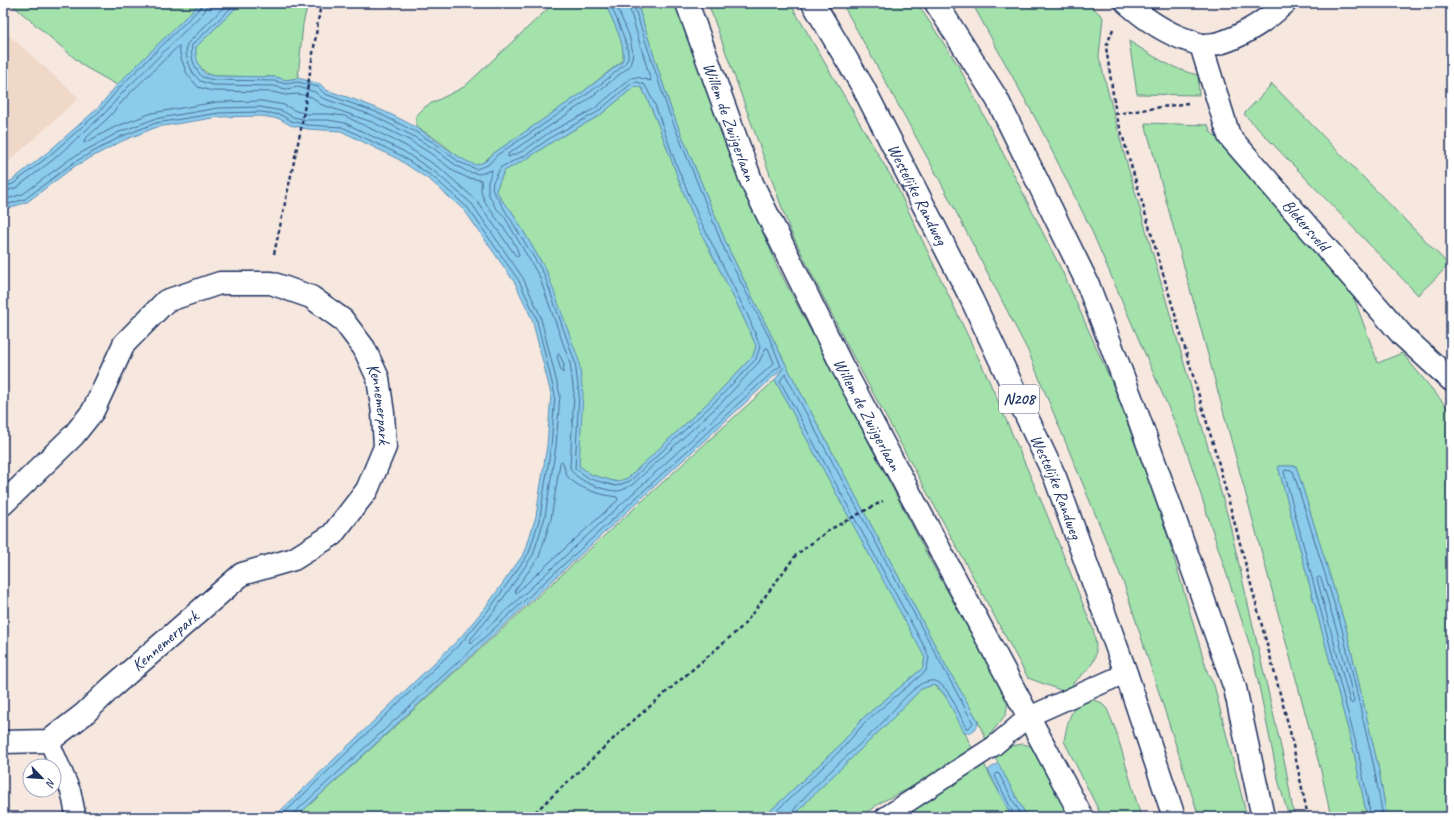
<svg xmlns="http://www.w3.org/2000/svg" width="1454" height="820" font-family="Caveat,sans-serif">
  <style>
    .built { fill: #f0d8c8 }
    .green { fill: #a3e2aa; stroke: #5f8884 }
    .water { fill: #8bcbec; stroke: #5e8db3; fill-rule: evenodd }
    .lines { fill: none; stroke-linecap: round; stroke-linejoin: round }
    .shore { stroke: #486d97; stroke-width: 1 }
    .lane-casing { stroke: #1b2f5e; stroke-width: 22 }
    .street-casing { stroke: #1b2f5e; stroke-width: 25 }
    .primary-casing { stroke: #1b2f5e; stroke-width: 25 }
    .path { stroke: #1b2f5e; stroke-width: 2.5; stroke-dasharray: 4 3; stroke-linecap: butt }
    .lane { stroke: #fff; stroke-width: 19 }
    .street { stroke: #fff; stroke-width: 22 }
    .primary { stroke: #fff; stroke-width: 22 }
    .labels { text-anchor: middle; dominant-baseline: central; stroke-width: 3; stroke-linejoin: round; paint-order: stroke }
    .shield { fill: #fff; stroke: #5f6d8e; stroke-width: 1 }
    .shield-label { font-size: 16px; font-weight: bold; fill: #1b2f5e }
    .street-label { font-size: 17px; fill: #1b2f5e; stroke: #fff }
  </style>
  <rect width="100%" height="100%" fill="#f6e8df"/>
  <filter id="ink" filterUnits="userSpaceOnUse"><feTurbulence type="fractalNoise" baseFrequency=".025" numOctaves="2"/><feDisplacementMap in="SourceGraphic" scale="8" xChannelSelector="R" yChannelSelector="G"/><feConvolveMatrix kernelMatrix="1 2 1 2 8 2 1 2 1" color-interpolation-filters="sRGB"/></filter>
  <g filter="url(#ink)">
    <path class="built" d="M3,30L79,98L3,167Z"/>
    <g class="green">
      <path d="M10,3H200L117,85L85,67Z"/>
      <path d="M241,3H308L303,24L298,78L286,80L276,77L214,76C200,72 194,61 196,47Z"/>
      <path d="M554,3H605C611,18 628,47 622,61L579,95L494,153L480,165C463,165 451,149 437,140C430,135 423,131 416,127V116L426,106L464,87Z"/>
      <path d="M637,3H675L729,148L777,266L931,562L1008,699L1006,714L986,740L977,719L946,666L786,365L729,250L671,109Z"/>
      <path d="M708,3H790L896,185L987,376L1046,512L1093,629C1100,659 1095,664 1073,683V687L1063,691L1028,678L848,347L790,230Z"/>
      <path d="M842,3H917L958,65L1011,169L1065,277L1115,390L1160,510L1208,674L1214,685L1247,817H1199L1124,584L1028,351L938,177Z"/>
      <path d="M972,3H1088L1103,17L1099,57L1122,146L1228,517L1286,769L1294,817H1289L1279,783L1252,652L1185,446L1090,227L1038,123Z"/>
      <path d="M1129,41C1150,54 1173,70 1198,75L1199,95L1137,94Z"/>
      <path d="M1272,84L1449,265L1418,295L1244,114Z"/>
      <path d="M635,86L642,88C663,130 675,175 694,217C714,261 738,302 756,346L753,356L716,395L628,478L617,482L592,475L579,466L547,272L511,210L503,202L496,190L504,171L528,158L555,140L599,116Z"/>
      <path d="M1145,123L1208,125L1211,132L1265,186L1350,287L1378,363L1402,353L1451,412V817H1387L1378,766L1346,628L1296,466H1278L1354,752L1367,817H1331L1321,771Z"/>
      <path d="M775,380L925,657L923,668L863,718L839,746L764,817H296Z"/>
      <path d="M933,685C949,692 964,732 972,748L913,787L883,801L860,817H793L811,797L890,721L921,689Z"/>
      <path d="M1087,698L1100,702L1107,709L1116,731L1141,817H1102L1064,741C1067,725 1070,705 1087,698Z"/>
      <path d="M1023,744L1035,747L1073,817H1027L993,754L1006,747Z"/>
      <path d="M983,762L1012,817H902Z"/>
    </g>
    <g class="water">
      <path d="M200,3H241L196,47C195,57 198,65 205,74L214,76L276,77L286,80L298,78L320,84L326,90C357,100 388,111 417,128C435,138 458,160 476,165L486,161L494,153L579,95L622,62C628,47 611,18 605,3H637L671,109L729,250L786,365L946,666L977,719L978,725L971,733L964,732L945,695L938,687L933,685L921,689L890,721L811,797L793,817H764L839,746L863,718L923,668L925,658L775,380L784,367L296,817H274L460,638L488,604L525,552L536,516L547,445L551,394L532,319L515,283L465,211L431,181L398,159L341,131L307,129L290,125L280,119L261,116L219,117L157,127L122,141L75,166L27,202L3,210V184L11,181L48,152L98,108L117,85ZM635,86L642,88C663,130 675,175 694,218C714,261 738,302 756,346L753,356L716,395L628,478L617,482L592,475L579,466L583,394L579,361L547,272L511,210L503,202L496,190L504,171L528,158L555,140L599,116Z"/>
      <path d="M1278,466H1296L1346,628L1378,766L1387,817H1367L1354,752Z"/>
      <path d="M998,763L1027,817H1012L988,770Z"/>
    </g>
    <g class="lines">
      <g class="shore">
        <path d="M236,3L192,45C190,57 194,67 202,77L214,80L275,81L286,84L298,82L318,87L325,94L376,112L414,131L436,144L459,162L476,169L488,165L497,155C516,142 625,73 628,58C630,47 614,14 610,3"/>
        <path d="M615,3L629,35L633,53L630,66L585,102L508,154V157L523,151L550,132L594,109L631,78L637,77L651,81L628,3"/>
        <path d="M179,46L181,58L187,74L198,87L212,91L273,92L285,95L298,94L312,97L320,104L372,122L409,140L430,153L455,172L468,178L481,180C482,185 480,190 482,195C489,214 516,237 519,256H516L477,201L441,169L406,146L345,116L328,114H308L296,111L284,105L262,101L217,102L152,113L115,127L84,143V140L108,118L128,95Z"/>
        <path d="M637,82L645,85L655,105L676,164L698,216L748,316L760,346L756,359L719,398L630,481L616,486L590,479L575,468L579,394L575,362L544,274L492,189L493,182L501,167L526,155L553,136L596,113L632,83Z"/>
        <path d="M3,187L13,184L50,155L100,111L120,87L201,7L202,3"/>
        <path d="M3,192L16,188L54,159L104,114L124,91L205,11L207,3"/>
        <path d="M3,200L23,194L70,159L117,133L154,119L218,108L260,107L282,111L293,117L308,120H328L345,123L403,151L436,173L472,204L523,278L540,315L560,395L556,446L545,517L533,555L495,610L470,640L471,643L774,363L768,348H766L759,362L722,402L632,485C628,487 622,491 617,491C604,491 573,480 570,467L574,394L570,363L539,276L504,216L495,207L488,193V182L492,170L480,174L468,172L457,166L433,148L411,135L374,116L322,98L315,92L298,87L286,89L274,86L213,85L200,81L193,73L189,64L186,54L187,44L228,3"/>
        <path d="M3,206L25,199L73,163L120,137L156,123L219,113L261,112L281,115L291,121L307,125L342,127L400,155L433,177L468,208L519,281L536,317L555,395L551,446L540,517L529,553L491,607L463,641L280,817"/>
        <path d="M559,354L564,364L563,373L561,371L557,356Z"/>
        <path d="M562,461C565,465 564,471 567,476C578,489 601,495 617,497L618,500L516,593L515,590L539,557L551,519L560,463Z"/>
        <path d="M1319,577L1321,578L1337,631L1354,701L1352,704L1350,702L1317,579Z"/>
        <path d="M294,817L295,812L776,369L781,366L769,337L725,251L668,110L633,3"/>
        <path d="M770,817L842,749L866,721L926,671L929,658L926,650L780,381L785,374L973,723L969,728H966C960,716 949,685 935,681C930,680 921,683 918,686C901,699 888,718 873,732C859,745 792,804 790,817"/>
        <path d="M1015,817L995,776L997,773L999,774L1022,817"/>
        <path d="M1371,817L1358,751L1284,472L1285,470L1293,471L1342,629L1374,767L1383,817"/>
      </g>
      <g class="lane-casing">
        <g id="lane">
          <path d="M49,741L71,792L76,817"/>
          <path d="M885,817L994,746L1028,717L1126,673"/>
        </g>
      </g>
      <g class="street-casing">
        <g id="street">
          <path id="s1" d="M687,3L752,183L842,366L1082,817"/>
          <path d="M1127,3C1145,19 1163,32 1187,40C1191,41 1197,44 1201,45C1229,47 1266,21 1285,3"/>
          <path id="s2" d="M1201,45L1229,136L1403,336L1451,380"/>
          <path id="s3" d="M3,504L74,435L93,411L124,344L166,301L220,283H271L311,297L343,320L364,348L378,378L383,413L385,447L367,490L332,535L294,559L242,574L111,688L84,714L49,741L3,742"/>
        </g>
      </g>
      <g class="primary-casing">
        <g id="primary">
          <path id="s4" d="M813,3L863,87L972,300L1055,477L1126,673L1174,817"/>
          <path d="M936,3L997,99L1087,282L1139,419L1235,688L1263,817"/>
        </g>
      </g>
      <g class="path">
        <path d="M1113,29L1106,47L1116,114"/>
        <path d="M1188,103L1116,114L1217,457L1290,731L1308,817"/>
        <path d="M274,254L301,129L321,3"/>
        <path d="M530,817L627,726L743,626L796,555L829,530L883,501"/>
      </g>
      <use href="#lane" class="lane"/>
      <use href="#street" class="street"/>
      <use href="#primary" class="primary"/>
    </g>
  </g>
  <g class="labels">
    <rect class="shield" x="999" y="385" width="40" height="28" rx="3"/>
    <g class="shield-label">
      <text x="1019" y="399">N208</text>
    </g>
    <g class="street-label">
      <text stroke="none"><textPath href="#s1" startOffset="126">Willem de Zwijgerlaan</textPath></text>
      <text stroke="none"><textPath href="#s4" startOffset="218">Westelijke Randweg</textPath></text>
      <text stroke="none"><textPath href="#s2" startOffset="213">Blekersveld</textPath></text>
      <text stroke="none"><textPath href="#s3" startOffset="547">Kennemerpark</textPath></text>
      <text stroke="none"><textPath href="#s1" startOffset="450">Willem de Zwijgerlaan</textPath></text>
      <text stroke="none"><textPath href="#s4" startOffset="542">Westelijke Randweg</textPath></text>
      <text transform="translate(165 641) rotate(-41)">Kennemerpark</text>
    </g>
  </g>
  <rect width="1454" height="820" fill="none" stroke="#fff" stroke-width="16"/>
  <rect x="8" y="8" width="1438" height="804" fill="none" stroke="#1b2f5e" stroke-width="1.5" filter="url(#ink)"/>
  <g transform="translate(42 778) rotate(115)"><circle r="19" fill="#ffffff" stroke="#a4acbf"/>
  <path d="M0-3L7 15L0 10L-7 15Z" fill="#1b2f5e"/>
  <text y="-6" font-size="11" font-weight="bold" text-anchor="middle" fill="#1b2f5e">N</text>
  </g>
</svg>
